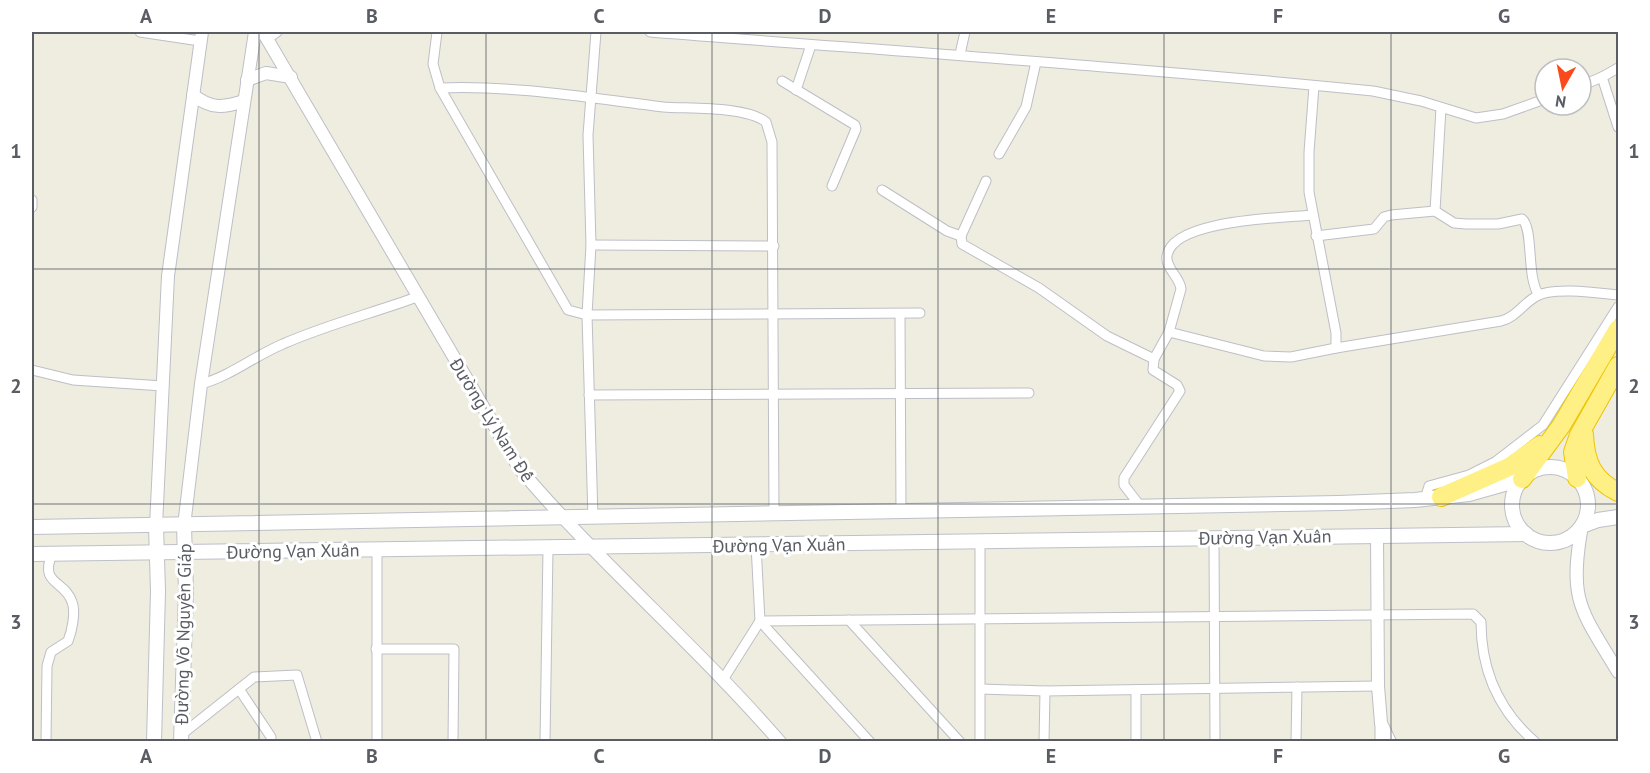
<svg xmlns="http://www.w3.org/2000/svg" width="1650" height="773" font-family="'PT Sans',sans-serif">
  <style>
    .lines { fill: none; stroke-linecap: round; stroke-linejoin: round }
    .minor-casing { stroke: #bebfc6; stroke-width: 11 }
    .tertiary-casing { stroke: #bebfc6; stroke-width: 14 }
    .secondary-casing { stroke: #bdc0c8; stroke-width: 16 }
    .motorway-casing { stroke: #eec300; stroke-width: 20 }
    .minor { stroke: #fff; stroke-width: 9 }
    .tertiary { stroke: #fff; stroke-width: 12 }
    .secondary { stroke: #fff; stroke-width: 14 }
    .motorway { stroke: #fff086; stroke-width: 18 }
    .grid { fill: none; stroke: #595c63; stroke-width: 1.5; stroke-opacity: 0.55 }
    .labels { text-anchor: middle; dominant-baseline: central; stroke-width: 6; stroke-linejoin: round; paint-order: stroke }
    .street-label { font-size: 18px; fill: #595c63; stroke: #fff }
    .neatline { fill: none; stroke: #595c63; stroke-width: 2 }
    .grid-label { font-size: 20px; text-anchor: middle; font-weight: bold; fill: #595c63 }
  </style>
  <rect width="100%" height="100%" fill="#eeede0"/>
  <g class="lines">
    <g class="minor-casing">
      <g id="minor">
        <path d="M140,32L200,41"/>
        <path d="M437,32L433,64L440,88L568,310L587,315L920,313"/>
        <path d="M650,32C891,51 1132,67 1373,91L1421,101L1476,118L1503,114L1545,99"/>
        <path d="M267,39L277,32"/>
        <path d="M960,54L965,32"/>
        <path d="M1602,77L1618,68"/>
        <path d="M782,81L855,125L856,129L832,186"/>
        <path d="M1581,86L1602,77L1618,127"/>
        <path d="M440,88C515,85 589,98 663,107C690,109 745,106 766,122L772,142L774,515"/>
        <path d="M796,90L811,45"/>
        <path d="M999,154L1026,107L1036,62"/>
        <path d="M986,181L961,236L962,244L1039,288L1107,336L1154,359L1169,332L1264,356L1291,357L1336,348V333L1309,192V152L1314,86"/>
        <path d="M882,190L947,231L961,236"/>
        <path d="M32,200V207"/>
        <path d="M1435,211L1441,108"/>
        <path d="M1316,236L1374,229L1384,217L1391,215L1435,211L1454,223L1466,224H1498L1522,219C1534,229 1526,278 1539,295"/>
        <path d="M591,245L774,246"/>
        <path d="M900,315L901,512"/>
        <path d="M1169,332L1181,289C1180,277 1165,268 1167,256C1172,219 1284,218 1313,215"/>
        <path d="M1336,348L1501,321C1516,317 1522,305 1535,297C1551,286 1599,293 1618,295"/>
        <path d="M32,370L73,380L163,386"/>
        <path d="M201,384C231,376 254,356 283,344C326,325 373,313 417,297"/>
        <path d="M589,395L1029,393"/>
        <path d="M1425,499L1429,486L1469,475L1495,462L1543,425L1618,307"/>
        <path d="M1141,507L1124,485V478L1180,391L1177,385L1153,370L1154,359"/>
        <path d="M593,518L587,315L591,245L588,135L596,32"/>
        <path d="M1214,538L1215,742"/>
        <path d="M980,542V742"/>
        <path d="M756,545L760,621L870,742"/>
        <path d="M377,550V742"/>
        <path d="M849,620L960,742"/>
        <path d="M376,649H454L453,742"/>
        <path d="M724,678L760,621L1473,614L1481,622C1481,670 1498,710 1535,742"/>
        <path d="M239,689L271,737"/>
        <path d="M981,689L1045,691L1378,686"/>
        <path d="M1136,690V742"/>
        <path d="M181,735L254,677L297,675L317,742"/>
        <path d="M46,742L47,666L51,652L68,641C72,631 76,612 72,602C65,580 39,585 52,554"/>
        <path d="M545,742L548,549"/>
        <path d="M1044,742L1045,691"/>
        <path d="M1296,742L1297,687"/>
        <path d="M1380,742V725"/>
      </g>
    </g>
    <g class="tertiary-casing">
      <g id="tertiary">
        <path d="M263,32L519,468C600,564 697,646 780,742"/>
        <path d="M247,80L266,73L291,77"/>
        <path d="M193,95C211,109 223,108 244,101"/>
        <path d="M156,526L168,276L202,32"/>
        <path d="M184,526L201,384L255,32"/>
        <path d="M1582,526C1568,601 1581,610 1618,672"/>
        <path d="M1377,536L1378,686L1381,723L1390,742"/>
      </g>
    </g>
    <g class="secondary-casing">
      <g id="secondary">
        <circle cx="1550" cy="505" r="38"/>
        <path d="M1582,526L1598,520L1618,517"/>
        <path d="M32,527L1339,503L1415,500L1469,494L1522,479"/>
        <path d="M32,554L1526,534"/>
        <path d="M154,742L158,591L156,526"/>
        <path d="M181,742L186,591L184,526"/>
      </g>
    </g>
    <g class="motorway-casing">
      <g id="motorway">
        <path d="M1584,434C1585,462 1593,480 1618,492"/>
        <path d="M1577,478L1573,452L1579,435L1618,366"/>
        <path d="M1522,479L1561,426L1618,329"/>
        <path d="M1441,497L1509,467L1540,445"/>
      </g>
    </g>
    <use href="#minor" class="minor"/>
    <use href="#tertiary" class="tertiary"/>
    <use href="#secondary" class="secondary"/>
    <use href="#motorway" class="motorway"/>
  </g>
  <path class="grid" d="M259,32V742M486,32V742M712,32V742M938,32V742M1164,32V742M1391,32V742M32,269H1618M32,504H1618"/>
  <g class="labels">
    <g class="street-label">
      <text transform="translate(492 420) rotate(58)">Đường Lý Nam Đế</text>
      <text transform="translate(1265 537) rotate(-1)">Đường Vạn Xuân</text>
      <text transform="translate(779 545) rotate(-1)">Đường Vạn Xuân</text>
      <text transform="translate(293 551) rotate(-1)">Đường Vạn Xuân</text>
      <text transform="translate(183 634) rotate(-89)">Đường Võ Nguyên Giáp</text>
    </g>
  </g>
  <rect width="1650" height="773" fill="none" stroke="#ffffff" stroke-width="66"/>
  <g transform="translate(1563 87) rotate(189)"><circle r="28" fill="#ffffff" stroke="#bdbec1" stroke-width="1.5"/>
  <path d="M0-4.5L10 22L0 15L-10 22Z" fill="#fa491a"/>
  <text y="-9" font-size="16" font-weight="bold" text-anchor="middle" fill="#595c63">N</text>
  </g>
  <rect x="33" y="33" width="1584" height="707" class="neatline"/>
  <g class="grid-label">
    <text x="146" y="23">A</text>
    <text x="372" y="23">B</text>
    <text x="599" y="23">C</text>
    <text x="825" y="23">D</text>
    <text x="1051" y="23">E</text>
    <text x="1278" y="23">F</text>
    <text x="1504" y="23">G</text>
    <text x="16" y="158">1</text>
    <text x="1634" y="158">1</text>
    <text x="16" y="393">2</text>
    <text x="1634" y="393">2</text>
    <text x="16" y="629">3</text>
    <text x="1634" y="629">3</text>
    <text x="146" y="763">A</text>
    <text x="372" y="763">B</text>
    <text x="599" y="763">C</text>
    <text x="825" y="763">D</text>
    <text x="1051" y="763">E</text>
    <text x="1278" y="763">F</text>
    <text x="1504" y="763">G</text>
  </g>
</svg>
